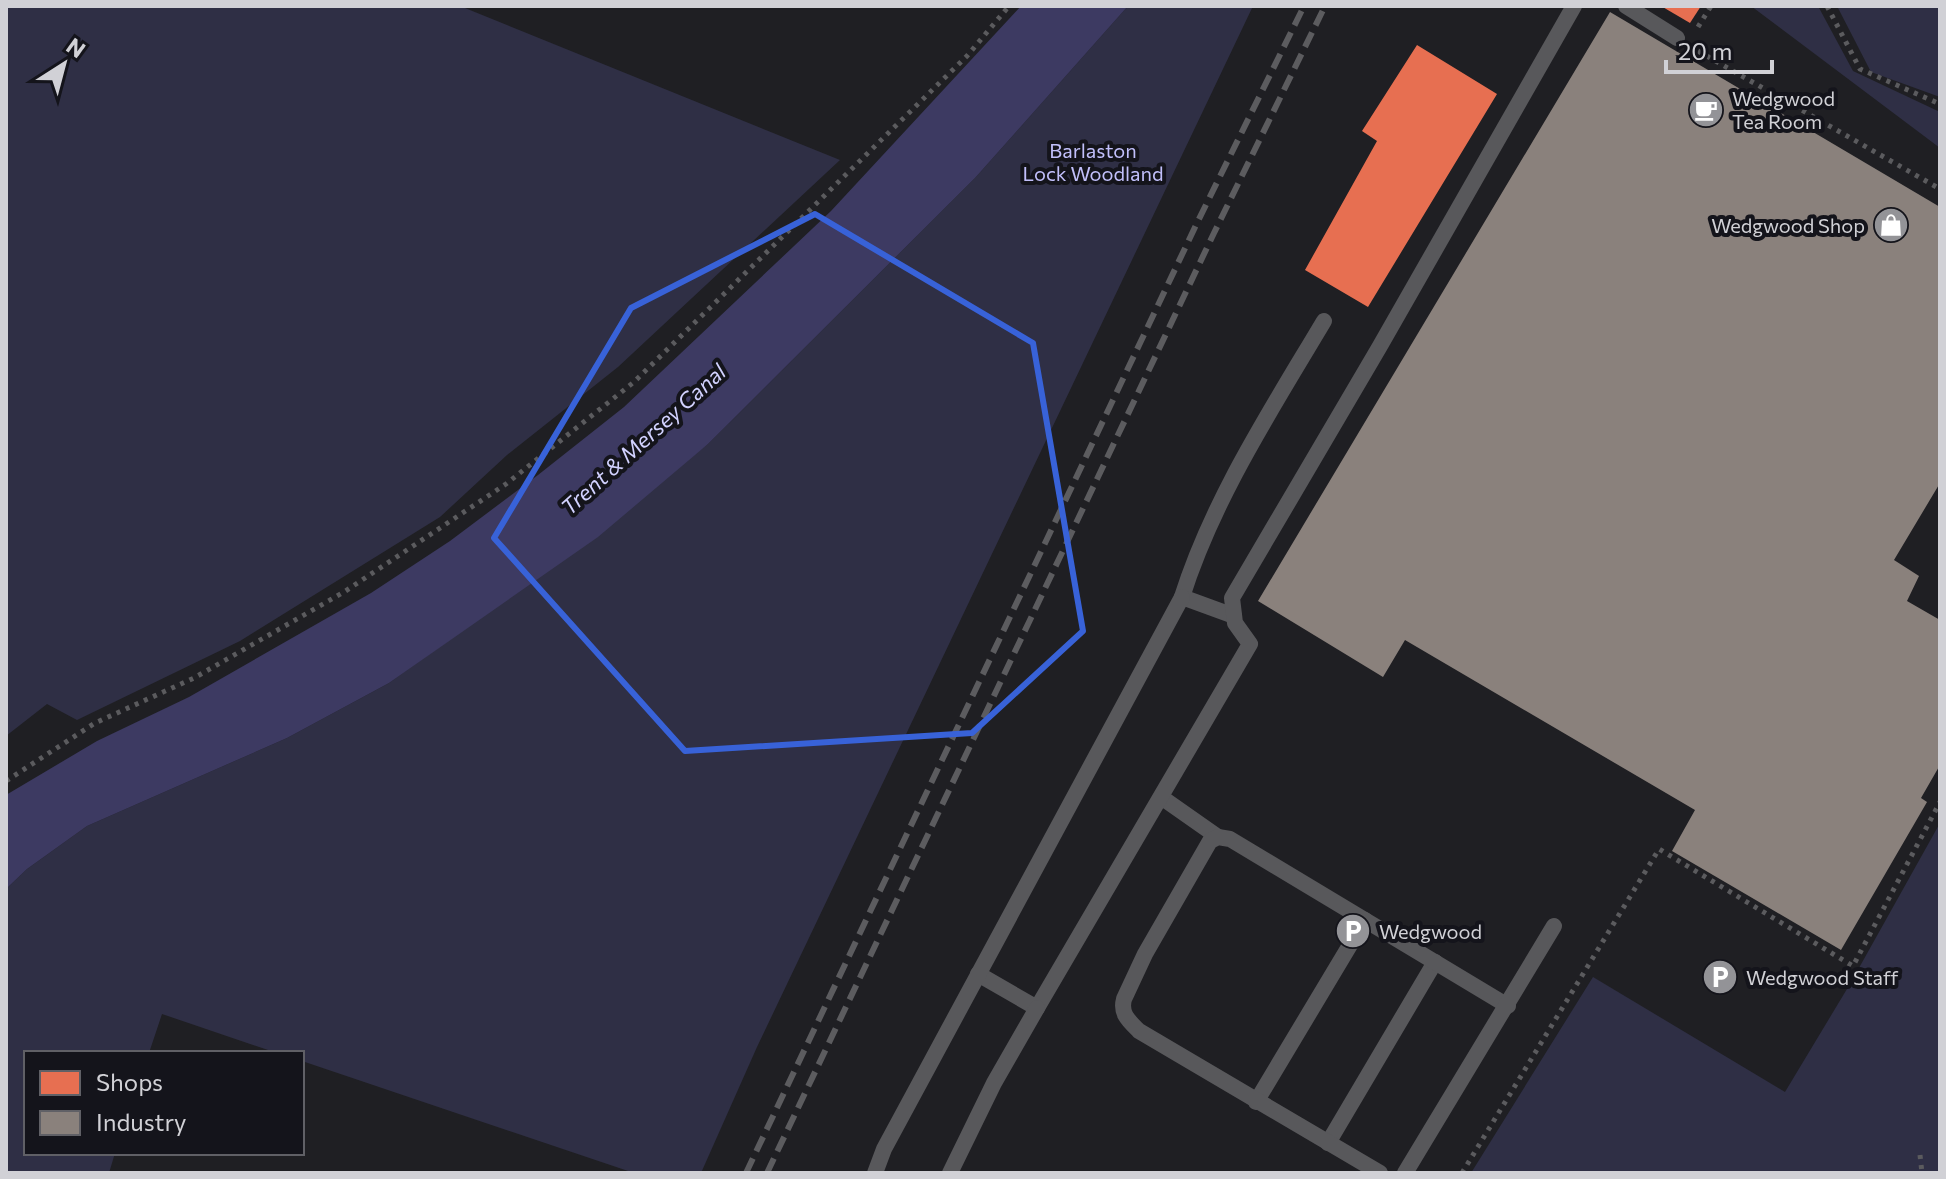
<svg xmlns="http://www.w3.org/2000/svg" width="1946" height="1179" font-family="Commissioner,sans-serif">
  <style>
    .green { fill: #2f2f45 }
    .water { fill: #3d3a62 }
    .shops { fill: #e76f51 }
    .industry { fill: #8a817c }
    .lines { fill: none; stroke-linecap: round; stroke-linejoin: round }
    .path { stroke: #5b5b5e; stroke-width: 5; stroke-dasharray: 4 6; stroke-linecap: butt }
    .lane { stroke: #58585b; stroke-width: 16 }
    .rail { stroke: #5c5c5f; stroke-width: 6; stroke-dasharray: 16 8; stroke-linecap: butt }
    .marked { fill: none; stroke: #3862d8; stroke-width: 6; stroke-linejoin: round }
    .labels { text-anchor: middle; dominant-baseline: central; stroke-width: 8; stroke-linejoin: round; paint-order: stroke }
    .poi-label { font-size: 20px; fill: #d1d1d6; stroke: #14141b; text-anchor: start }
    .park-label { font-size: 20px; fill: #c1bffa; stroke: #14141b }
    .water-label { font-size: 22px; font-style: italic; fill: #d2d2ff; stroke: #14141b }
  </style>
  <rect width="100%" height="100%" fill="#1f1f23"/>
  <g class="green">
    <path d="M6,6H460L840,160L618,367L507,455L440,517L240,641L77,720L47,704L6,736Z"/>
    <path d="M1128,6H1253L757,1047L701,1173H634L302,1061V1053H277L162,1014L149,1053H26V1153H115L109,1173H6V889L27,869L87,826L287,738L389,683L486,614L708,444L975,178Z"/>
    <path d="M1751,6H1818L1853,71L1940,112V148Z"/>
    <path d="M1837,6H1940V97L1871,72Z"/>
    <path d="M1940,823V1173H1471L1593,977L1785,1092L1850,984Z"/>
  </g>
  <path class="water" d="M1021,6H1128L975,178L708,444L598,537L389,683L287,738L87,826L27,869L6,889V795L97,741L189,697L371,593L450,541L538,475L624,407L831,211Z"/>
  <g class="shops">
    <path d="M1661,6H1701L1690,23Z"/>
    <path d="M1417,45L1497,94L1368,307L1305,270L1377,141L1362,131Z"/>
  </g>
  <path class="industry" d="M1610,12L1940,207V483L1894,560L1919,576L1907,601L1940,620V765L1921,798L1927,802L1841,950L1672,851L1695,810L1405,640L1383,677L1258,601Z"/>
  <g class="lines">
    <g class="path">
      <path d="M1827,6L1860,69L1940,104"/>
      <path d="M1698,27L1711,6"/>
      <path d="M1698,51L1940,189"/>
      <path d="M6,781L95,723L194,678L344,592L506,484L634,382L967,56L1009,6"/>
      <path d="M1920,1155L1922,1173"/>
      <path d="M1462,1173L1659,849L1853,966L1940,802"/>
    </g>
    <g class="lane">
      <path d="M1626,6L1677,38"/>
      <path d="M1234,616L1182,597C1213,499 1271,410 1324,321"/>
      <path d="M1161,797L1218,837"/>
      <path d="M978,974L1037,1008L1250,644L1235,623L1232,598L1380,346L1574,6"/>
      <path d="M1256,1102L1365,920"/>
      <path d="M1328,1143L1435,962"/>
      <path d="M875,1173L884,1149L1182,597"/>
      <path d="M950,1173L994,1083L1037,1008"/>
      <path d="M1380,1173L1139,1031C1129,1021 1120,1014 1124,999L1145,954L1210,841L1218,837L1230,839L1508,1006"/>
      <path d="M1405,1173L1554,926"/>
    </g>
    <g class="rail">
      <path d="M746,1173L1197,223L1304,6"/>
      <path d="M767,1173L1214,233L1325,6"/>
    </g>
  </g>
  <path class="marked" d="M815,214L1033,343L1083,631L972,733L685,751L494,538L631,308Z"/>
  <defs>
    <g id="cafe-disc" transform="scale(1.8)"><circle r="9.5" fill="#939397" stroke="#14141b"/><path d="M-5.5-4.5H6V0H3Q3 3.5 0 3.5H-2.5Q-5.5 3.5-5.5 0ZM3-3.2v2h1.7v-2ZM-6 4.5H4V6H-6Z" fill="#fff"/></g>
    <g id="shop-disc" transform="scale(1.8)"><circle r="9.5" fill="#939397" stroke="#14141b"/><path d="M-5-2.5h2.3a2.7 3.5 0 0 1 5.4 0H5L5.5 6h-11ZM-1.5-2.5h3a1.5 2.3 0 0 0-3 0Z" fill="#fff"/></g>
    <g id="parking-disc" transform="scale(1.8)"><circle r="9.5" fill="#939397" stroke="#14141b"/><path d="M-3.5-5.5H1a3.5 3.5 0 0 1 0 7H-1V5.5H-3.5ZM-1-3.4V-.6H.8a1.4 1.4 0 0 0 0-2.8Z" fill="#fff"/></g>
  </defs>
  <g fill-rule="evenodd">
    <use href="#cafe-disc" x="1706" y="110"/>
    <use href="#shop-disc" x="1891" y="225"/>
    <use href="#parking-disc" x="1353" y="931"/>
    <use href="#parking-disc" x="1720" y="977"/>
  </g>
  <g class="labels">
    <g class="poi-label">
      <text x="1732" y="98">Wedgwood<tspan x="1732" dy="23">Tea Room</tspan></text>
      <text x="1865" y="225" text-anchor="end">Wedgwood Shop</text>
      <text x="1379" y="931">Wedgwood</text>
      <text x="1746" y="977">Wedgwood Staff</text>
    </g>
    <g class="park-label">
      <text x="1093" y="150">Barlaston<tspan x="1093" dy="23">Lock Woodland</tspan></text>
    </g>
    <g class="water-label">
      <text transform="translate(643 439) rotate(-42)">Trent &amp; Mersey Canal</text>
    </g>
  </g>
  <rect width="1946" height="1179" fill="none" stroke="#d1d1d6" stroke-width="16"/>
  <rect x="24" y="1051" width="280" height="104" fill="#14141b" stroke="#606066" stroke-width="2"/>
  <rect x="40" y="1071" width="40" height="24" fill="#e76f51" stroke="#606066" stroke-width="2"/>
  <text x="96" y="1091" font-size="24" fill="#d1d1d6">Shops</text>
  <rect x="40" y="1111" width="40" height="24" fill="#8a817c" stroke="#606066" stroke-width="2"/>
  <text x="96" y="1131" font-size="24" fill="#d1d1d6">Industry</text>
  <g transform="translate(64 64) rotate(36)" stroke="#14141b" stroke-width="6" paint-order="stroke">
  <path d="M0-6L14 30L0 20L-14 30Z" fill="#d1d1d6"/>
  <text y="-12" font-size="22" font-weight="bold" text-anchor="middle" fill="#d1d1d6">N</text>
  </g>
  <path d="M1666 60v12h106v-12" fill="none" stroke="#d1d1d6" stroke-width="4"/>
  <text x="1678" y="60" font-size="24" fill="#d1d1d6" stroke="#14141b" stroke-width="6" paint-order="stroke">20 m</text>
</svg>
